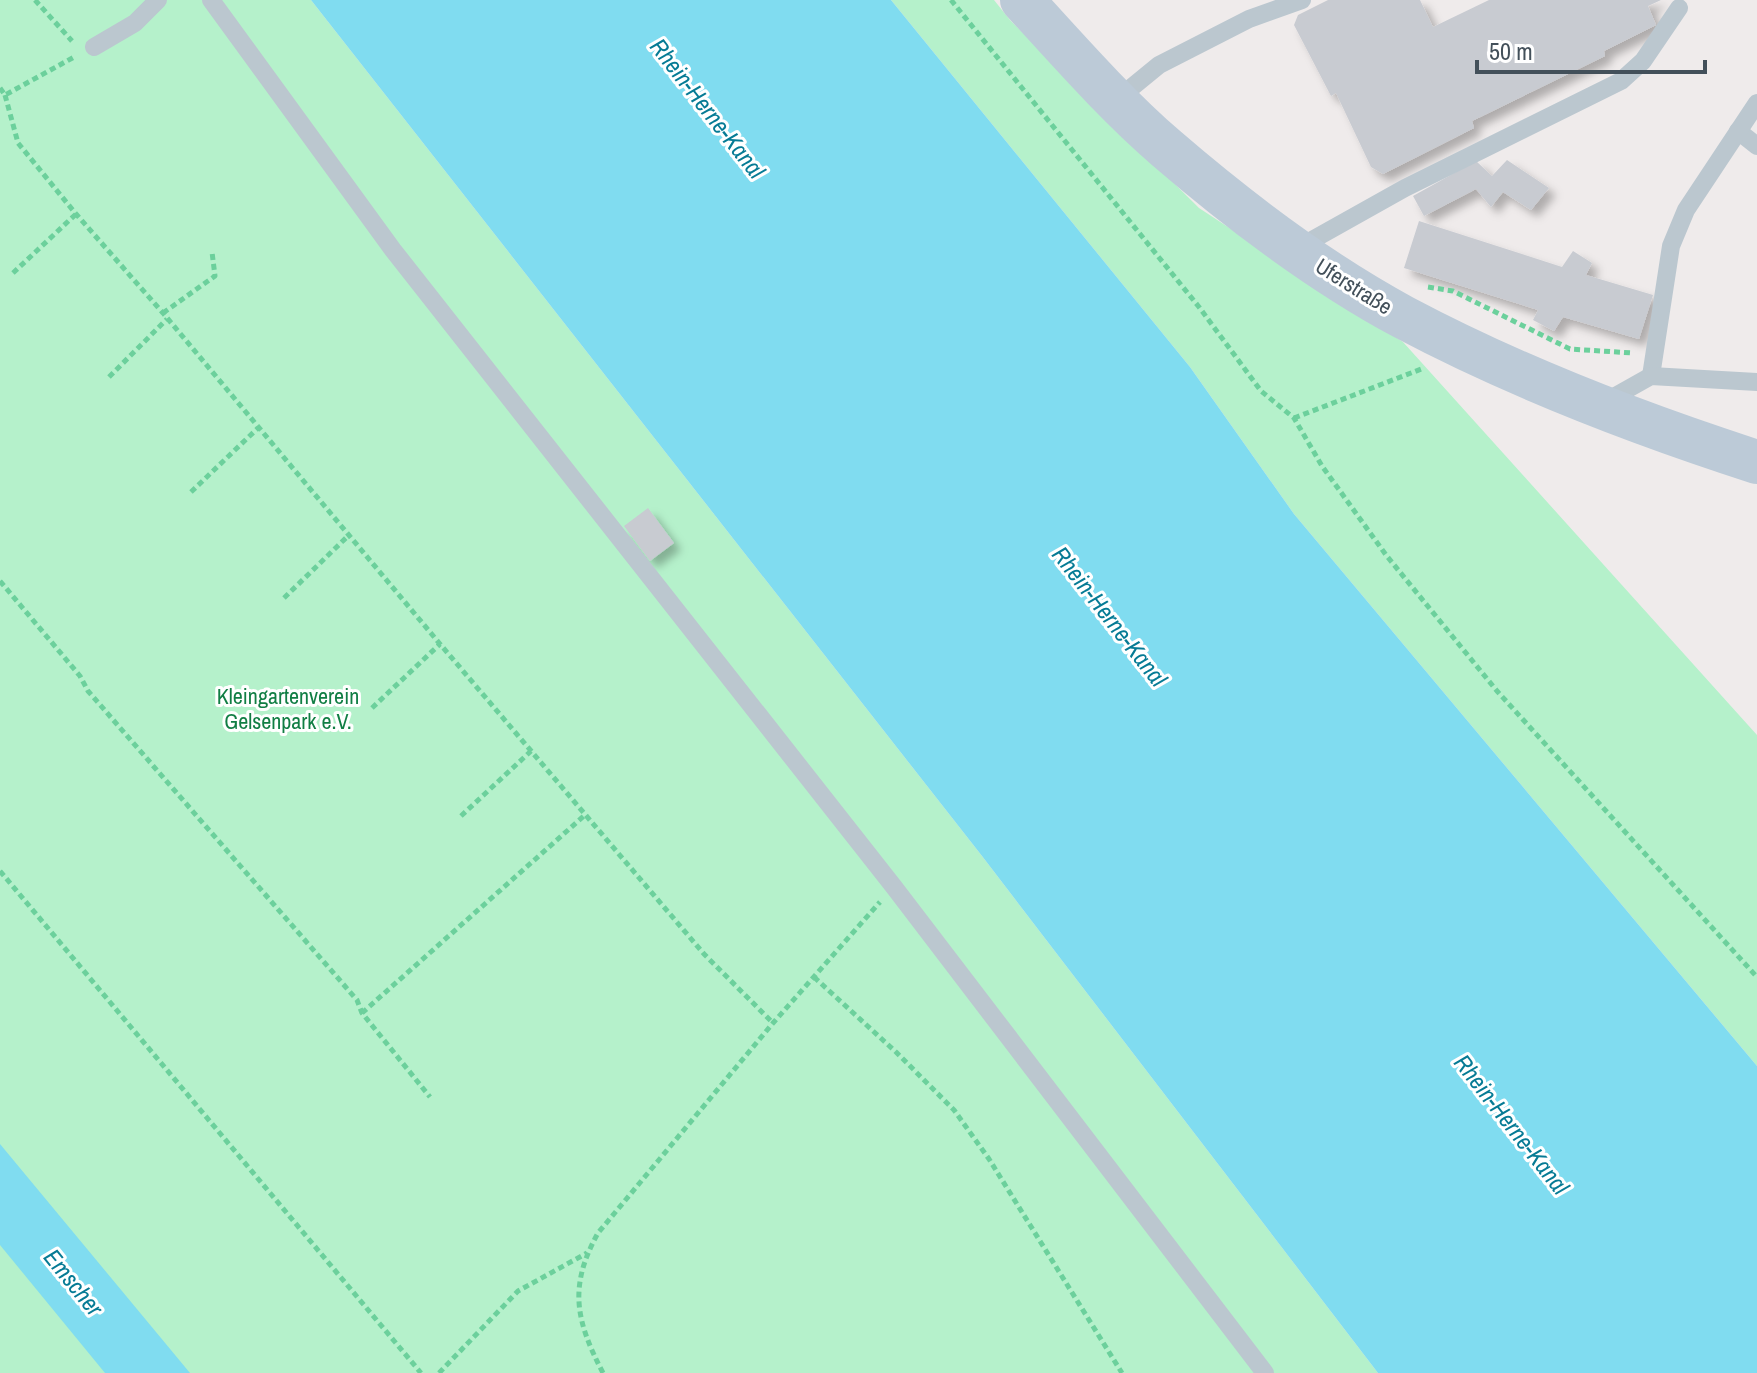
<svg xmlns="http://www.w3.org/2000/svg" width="1757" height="1373" font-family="'Archivo Narrow',sans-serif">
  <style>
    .green { fill: #b5f1cb }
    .water { fill: #80dcf0 }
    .building { fill: #c8cbd1; filter: url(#shadow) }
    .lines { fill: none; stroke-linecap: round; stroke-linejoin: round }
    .path { stroke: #6cd09c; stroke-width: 5; stroke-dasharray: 6 4; stroke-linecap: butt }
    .service { stroke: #bbc7cf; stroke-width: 18 }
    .secondary { stroke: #bccad7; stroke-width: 44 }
    .labels { text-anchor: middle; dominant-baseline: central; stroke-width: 6; stroke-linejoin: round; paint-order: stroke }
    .street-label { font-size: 22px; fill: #43505a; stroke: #fff }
    .park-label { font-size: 22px; fill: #117e44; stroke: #fff }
    .water-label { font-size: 24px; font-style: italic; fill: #067b95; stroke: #fff }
  </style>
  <defs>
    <filter id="shadow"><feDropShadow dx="7" dy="7" stdDeviation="4" flood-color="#0004"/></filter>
  </defs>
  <rect width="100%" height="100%" fill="#efebeb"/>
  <g class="green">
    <path d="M0,0H311L982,856L1378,1373H0Z"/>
    <path d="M891,0H994L1010,20L1199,208L1403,342L1757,735V1066L1294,514L1190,367Z"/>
  </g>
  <g class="water">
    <path d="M311,0H891L1190,367L1294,514L1757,1066V1373H1378L982,856Z"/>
    <path d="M0,1144L190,1373H105L0,1245Z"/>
  </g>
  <g class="building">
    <path d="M1328,0H1420L1433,27L1489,0H1661L1648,6L1656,25L1604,51L1605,56L1472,121L1474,128L1383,174L1371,167L1336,93L1331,96L1294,25L1298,15Z"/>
    <path d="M1507,160L1549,188L1531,210L1503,192L1491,207L1476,189L1424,216L1413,196L1476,161L1492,176Z"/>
    <path d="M1419,221L1562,267L1573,251L1592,263L1586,275L1653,295L1639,339L1563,317L1554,331L1533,320L1538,310L1404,268Z"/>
    <path d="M648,508L674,543L650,561L624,526Z"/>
  </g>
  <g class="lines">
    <g class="path">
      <path d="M35,0L72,41"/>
      <path d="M951,0L1199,307L1261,391L1294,418L1322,466L1386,555L1497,691L1757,977"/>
      <path d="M0,88L5,95L76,56"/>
      <path d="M5,95L18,143L76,214L163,313L440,644L704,954L773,1023"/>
      <path d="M13,273L76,214"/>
      <path d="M1428,287L1453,291L1570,349L1632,353"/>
      <path d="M163,313L215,276L212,252"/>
      <path d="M109,377L167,319"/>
      <path d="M1294,418L1424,368"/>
      <path d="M191,492L258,428"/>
      <path d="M0,581L80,676L88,691L357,1000L362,1013L430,1097"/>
      <path d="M284,598L349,535"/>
      <path d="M372,708L440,644"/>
      <path d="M461,816L531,751"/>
      <path d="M0,871L421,1373"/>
      <path d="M814,977L896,1052L954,1110L989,1159L1122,1373"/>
      <path d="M362,1013L585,815"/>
      <path d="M439,1373L518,1291L587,1253"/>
      <path d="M603,1373C576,1321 568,1287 598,1233L773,1023L880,902"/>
    </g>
    <g class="service">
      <path d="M211,0L393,250L894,887L1265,1373"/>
      <path d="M94,47L135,23L158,0"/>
      <path d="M1115,101L1159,65L1249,19L1302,0"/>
      <path d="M1738,131L1757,146"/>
      <path d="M1296,249L1405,188L1621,81L1643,61L1679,8"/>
      <path d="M1651,376L1671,246L1686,210L1757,103"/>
      <path d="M1603,403L1651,376L1757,382"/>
    </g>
    <path class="secondary" d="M1022,0C1068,50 1114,103 1166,148C1239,211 1318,271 1403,317C1516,377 1636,423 1757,462"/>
  </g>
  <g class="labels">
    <g class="street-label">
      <text transform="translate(1354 286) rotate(32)">Uferstraße</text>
    </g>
    <g class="park-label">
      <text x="288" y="696">Kleingartenverein<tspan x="288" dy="25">Gelsenpark e.V.</tspan></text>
    </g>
    <g class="water-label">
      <text transform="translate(708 108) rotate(52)">Rhein-Herne-Kanal</text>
      <text transform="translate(1110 616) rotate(52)">Rhein-Herne-Kanal</text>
      <text transform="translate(1512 1124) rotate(52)">Rhein-Herne-Kanal</text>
      <text transform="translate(74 1282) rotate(51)">Emscher</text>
    </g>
  </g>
  <path d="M1477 60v12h228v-12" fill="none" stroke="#43505a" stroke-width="4"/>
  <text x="1489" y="60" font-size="24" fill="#43505a" stroke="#ffffff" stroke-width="6" paint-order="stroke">50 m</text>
</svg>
